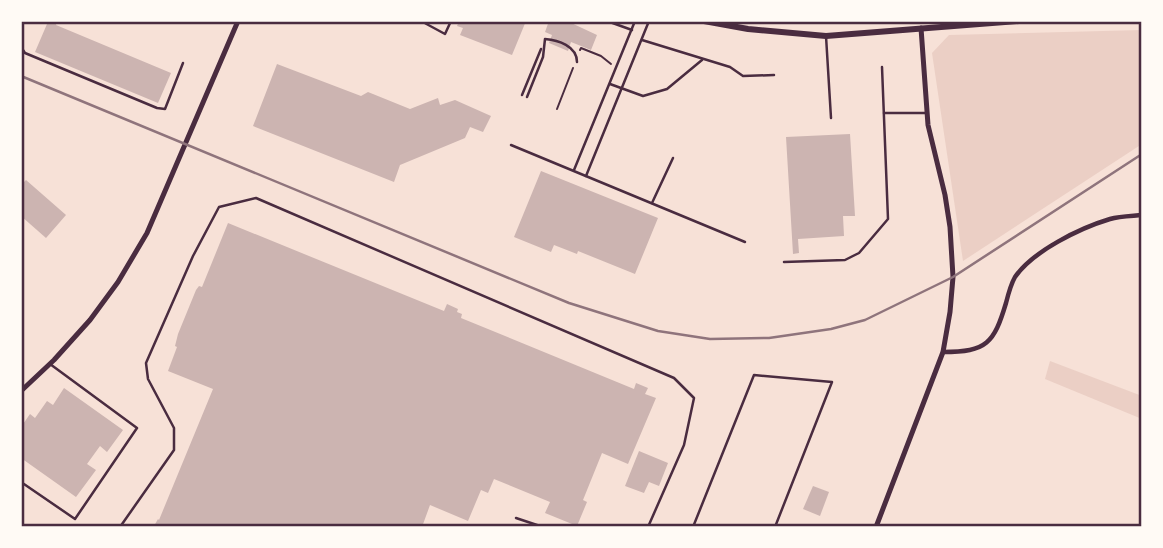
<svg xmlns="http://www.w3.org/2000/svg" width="1163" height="548" font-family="Arial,sans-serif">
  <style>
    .green { fill: #ebcfc5 }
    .building { fill: #ccb4b1 }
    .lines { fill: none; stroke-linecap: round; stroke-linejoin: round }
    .path { stroke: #4a2c40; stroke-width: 2 }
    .service { stroke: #4a2c40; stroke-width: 2.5 }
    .minor { stroke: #4a2c40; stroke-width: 4.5 }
    .tertiary { stroke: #4a2c40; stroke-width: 5 }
    .secondary { stroke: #4a2c40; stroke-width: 6 }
    .rail { stroke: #8f747c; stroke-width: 2.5 }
    .neatline { fill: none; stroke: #4a2c40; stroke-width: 2.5 }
  </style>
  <rect width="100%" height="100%" fill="#f7e1d7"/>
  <g class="green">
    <path d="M1142,30V144L963,261L932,53L949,35Z"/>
    <path d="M1050,361L1142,396V419L1045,379Z"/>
  </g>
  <g class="building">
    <path d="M41,21H57L56,25L171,73L158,103L35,52L47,24Z"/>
    <path d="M459,21H526L512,55L460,35L463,28L457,26Z"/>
    <path d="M549,21H567L597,35L591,50L571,42L568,51L549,43L552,35L545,32Z"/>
    <path d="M277,64L361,96L368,92L410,109L438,98L440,105L455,100L491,116L483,132L470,127L465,138L400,165L394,182L253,126Z"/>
    <path d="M850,134L855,216H843L844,236L798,239L799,253L793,254L786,137Z"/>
    <path d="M541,171L658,218L635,274L578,251L577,254L554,245L551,252L514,237Z"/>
    <path d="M26,180L66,215L46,238L21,216V185Z"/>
    <path d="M228,223L444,311L447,304L458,309L457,312L462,314L461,318L634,389L636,383L648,388L645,394L656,398L628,464L602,453L583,500L587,502L577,526L545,513L550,502L494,479L488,493L481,490L468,521L430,505L422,527L154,526L158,519L159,520L213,389L168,371L177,347L175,346L178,334L196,290L199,286L202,287Z"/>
    <path d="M64,388L123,430L107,452L100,446L87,464L96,470L76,497L21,458V427L30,414L35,418L47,401L53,405Z"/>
    <path d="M639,451L668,463L659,486L649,482L644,493L625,486Z"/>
    <path d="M813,486L829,492L820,516L803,509Z"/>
  </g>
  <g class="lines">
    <g class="path">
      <path d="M580,50L581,48L601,56L611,64"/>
      <path d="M557,109L573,68"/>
    </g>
    <g class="service">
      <path d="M421,21L445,34L451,21"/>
      <path d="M607,21L632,30"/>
      <path d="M826,36L831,118"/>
      <path d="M642,40L730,67L743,76L774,75"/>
      <path d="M21,47L25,53L157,108L165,109L183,63"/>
      <path d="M610,84L643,96L667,89L702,60"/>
      <path d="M522,95L541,49"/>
      <path d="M527,97L543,57L545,39C558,40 577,46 577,62"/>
      <path d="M884,113H926"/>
      <path d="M511,145L745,242"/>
      <path d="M574,170L635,21"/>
      <path d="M586,176L649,21"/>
      <path d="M652,203L673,158"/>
      <path d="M784,262L845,260L859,253L888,219L882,67"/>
      <path d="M21,482L75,519L137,428L50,364"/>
      <path d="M516,518L543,527"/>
      <path d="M120,527L174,450V428L148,379L146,363L193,256L219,207L256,198L674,378L694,398L684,445L648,527"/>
      <path d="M693,527L754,375L832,382L775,527"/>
    </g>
    <path class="minor" d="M943,352C987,352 994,343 1006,303C1008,295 1011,284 1015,277C1033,251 1080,228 1110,219C1120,216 1132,216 1142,215"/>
    <g class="tertiary">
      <path d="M21,391L54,360L90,320L118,282L147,233L238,21"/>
      <path d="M876,527L943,352L950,312L953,277L950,227L945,195L928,125L921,28"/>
    </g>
    <path class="secondary" d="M704,21L748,29L826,36L1019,21"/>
    <path class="rail" d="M21,76L569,303L658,331L710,339L769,338L831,329L865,320L953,277L1142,154"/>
  </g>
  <rect width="1163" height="548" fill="none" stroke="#fffaf5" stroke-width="46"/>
  <rect x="23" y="23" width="1117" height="502" class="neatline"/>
</svg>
